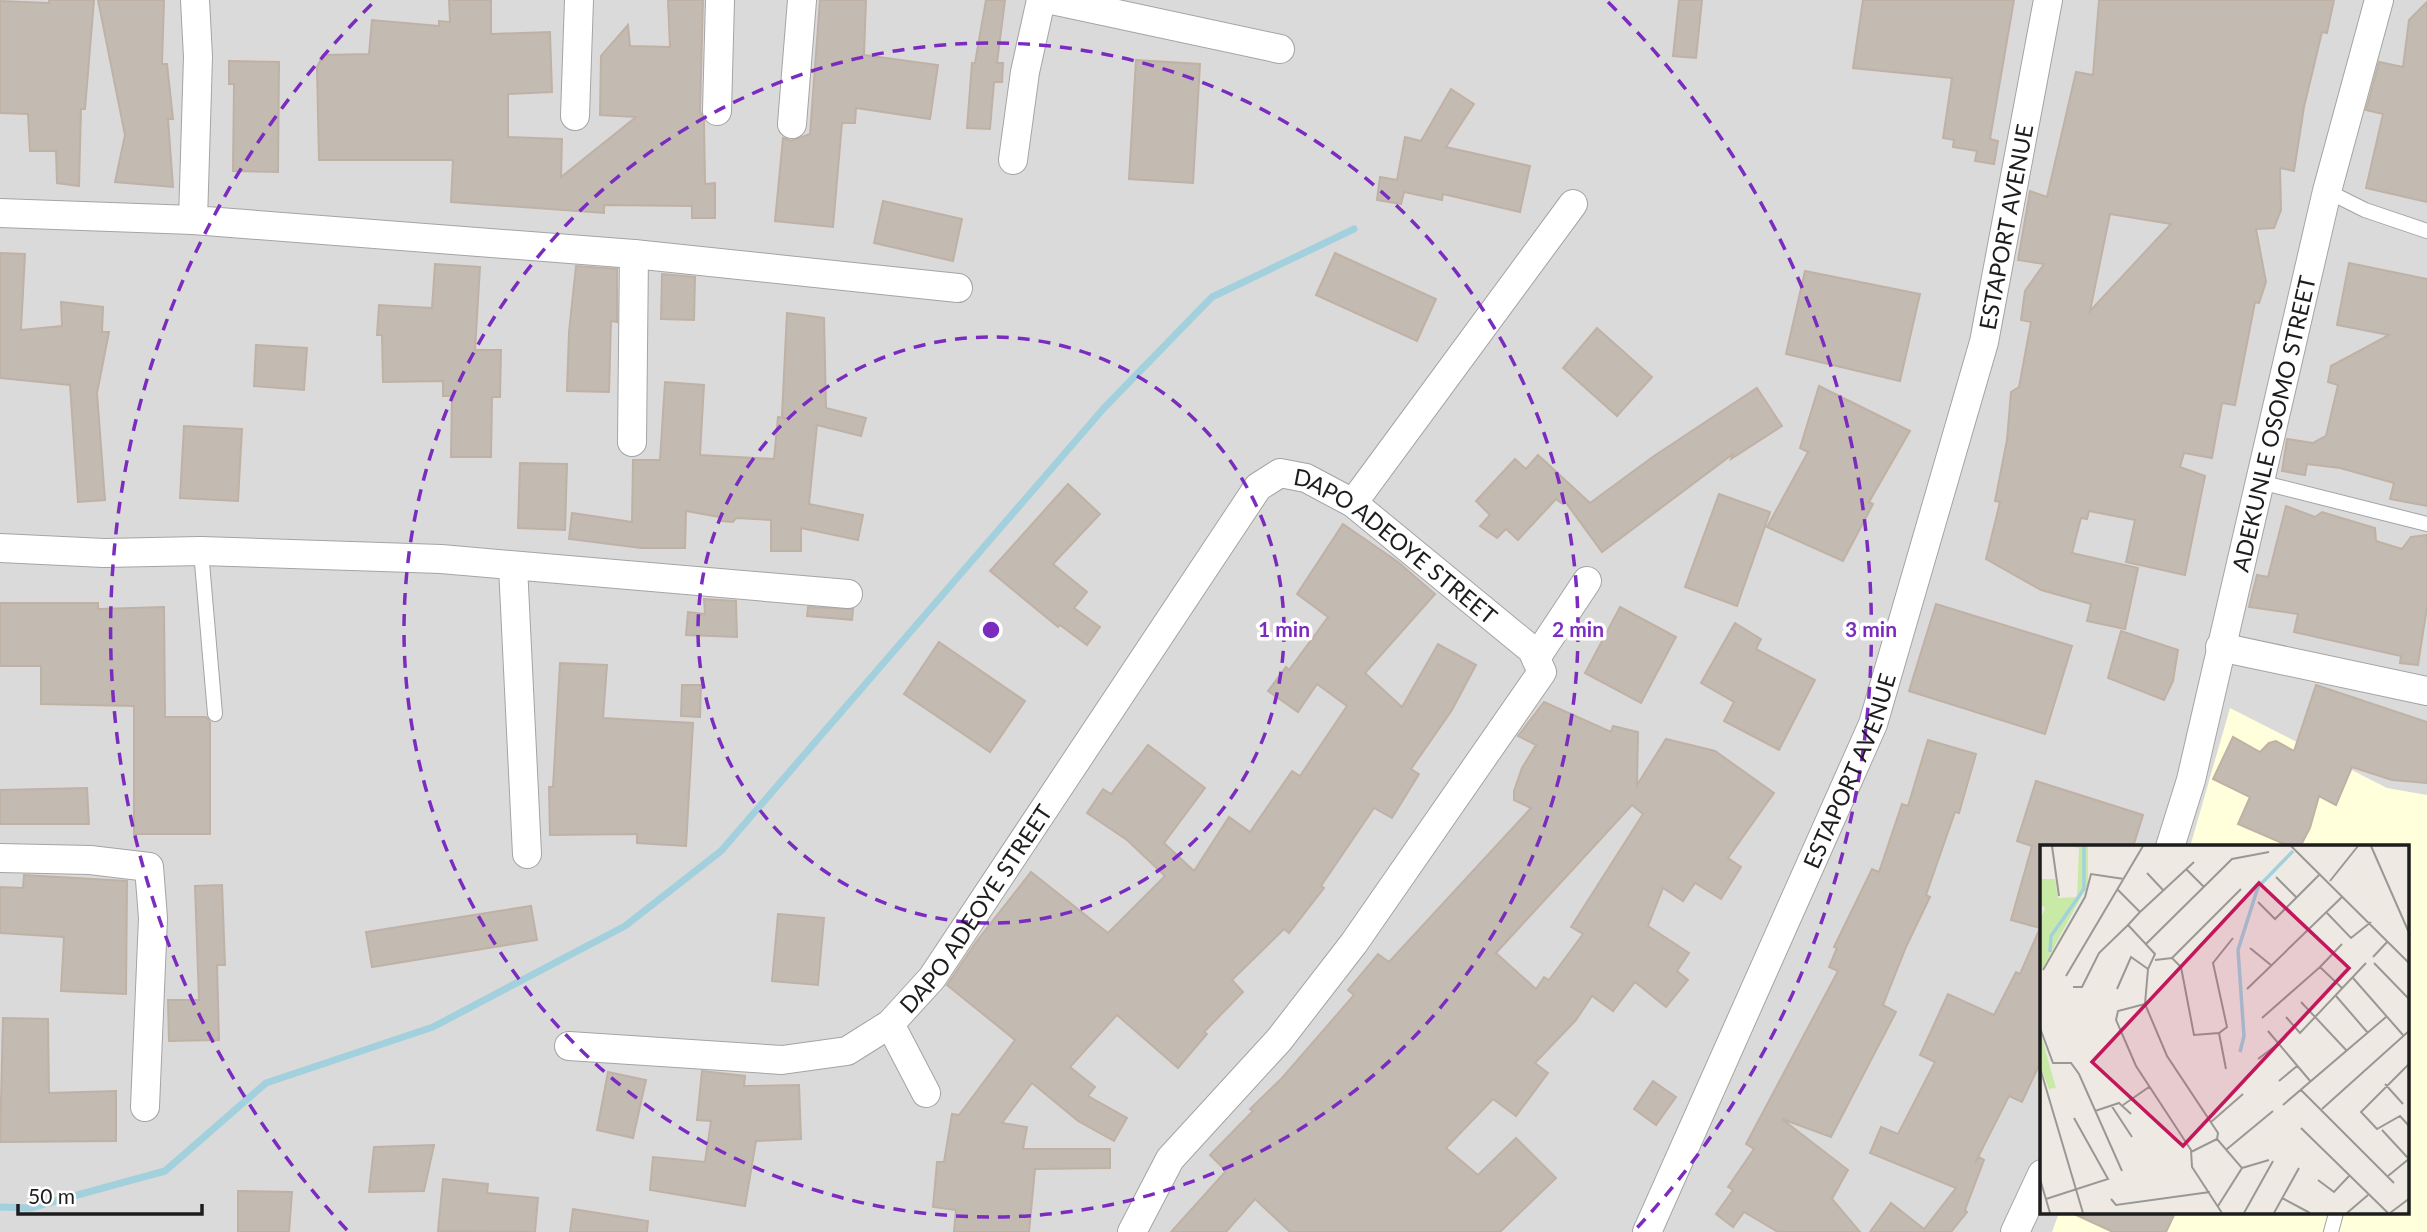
<svg xmlns="http://www.w3.org/2000/svg" width="2427" height="1232" font-family="Lato,sans-serif">
  <style>
    .residential { fill: #dbdada; fill-rule: evenodd }
    .education { fill: #ffffdb }
    .lines { fill: none; stroke-linecap: round; stroke-linejoin: round }
    .stream { stroke: #a2d0dd; stroke-width: 7 }
    .building { fill: #c3bab2; stroke: #c0b1a5; stroke-width: 2; fill-rule: evenodd }
    .service-casing { stroke: #a4a4a4; stroke-width: 16 }
    .minor-casing { stroke: #a4a4a4; stroke-width: 30 }
    .service { stroke: #fff; stroke-width: 14 }
    .minor { stroke: #fff; stroke-width: 28 }
    .ring { fill: none; stroke: #7b2cbf; stroke-width: 3.5; stroke-dasharray: 12 9 }
    .labels { text-anchor: middle; dominant-baseline: central; stroke-width: 7; stroke-linejoin: round; paint-order: stroke }
    .street-label { font-size: 23px; fill: #1d1d1d; stroke: #fff }
    .inset-river { fill: none; stroke: #a2d0dd; stroke-width: 3.5 }
    .inset-road { fill: none; stroke: #9a9894; stroke-width: 2 }
    .view { fill: #c2185b; fill-opacity: 0.15; stroke: #c2185b; stroke-width: 3.5 }
    .inset-edge { fill: none; stroke: #1d1d1d; stroke-width: 3.5 }
    .centre { fill: #7b2cbf; stroke: #fff; stroke-width: 3.5 }
    .ring-label { font-size: 21px; text-anchor: middle; font-weight: bold; fill: #7b2cbf; stroke: #fff; stroke-width: 7; stroke-linejoin: round; paint-order: stroke }
  </style>
  <rect width="100%" height="100%" fill="#eeeae3"/>
  <path class="residential" d="M0,0H2427V1232H0ZM2042,847H2408V1213H2042Z"/>
  <path class="education" d="M2230,708L2387,788L2427,795V1232H2052L2059,1213H2408V847H2190Z"/>
  <g class="lines">
    <path class="stream" d="M0,1207L30,1208L165,1171L266,1083L433,1027L625,926L721,851L1104,408L1212,297L1354,229"/>
  </g>
  <g class="building">
    <path d="M49,0H94L85,109H81L79,186L57,183L56,151H30L28,114L0,113V1L49,3Z"/>
    <path d="M98,0H164L162,64H167L173,119H168L173,187L115,182L125,135Z"/>
    <path d="M449,0H491V34L550,32L552,92L508,94V137L562,139L561,177L636,117L600,115L601,56L628,25L630,46L670,47L668,0H703L700,111L704,121L705,184L715,183V218H692V206L604,205V213L451,202L453,160H319L317,67L323,55L369,54L372,20L439,26V21L450,22Z"/>
    <path d="M820,0H866L864,55L938,65L930,119L856,108L855,123H842L833,227L775,221L783,138L791,141L810,134Z"/>
    <path d="M986,0H1005L997,63H1003L1002,82H994L990,129L967,128L972,63H975Z"/>
    <path d="M1679,0H1702L1696,58L1673,56Z"/>
    <path d="M1863,0H2014L1990,139L1998,141L1994,164L1975,161L1977,151L1953,147L1954,140L1943,138L1952,78L1853,68Z"/>
    <path d="M2099,0H2334L2327,33L2322,32L2304,107L2294,171L2280,168L2281,210L2274,228L2256,229L2266,282L2259,303L2255,302L2235,405L2222,403L2212,458L2184,453L2180,467L2205,476L2185,575L2126,562L2135,520L2089,511L2087,519L2081,518L2072,553L2138,568L2125,629L2087,621L2091,604L2041,590L1986,559L2000,502L1995,501L2007,440L2011,392L2019,387L2031,322L2021,320L2025,291L2044,264L2018,260L2030,191L2047,197L2076,72L2093,75ZM2110,214L2171,224L2090,311Z"/>
    <path d="M2427,2V202L2366,188L2383,114L2366,110L2379,62L2403,67L2409,20Z"/>
    <path d="M1136,60L1200,64L1193,183L1129,179Z"/>
    <path d="M229,61L279,62L278,172L233,171L234,84H229Z"/>
    <path d="M1451,89L1474,104L1446,147L1530,166L1520,212L1443,194L1442,200L1404,192L1401,204L1377,200L1380,177L1397,180L1405,137L1421,141Z"/>
    <path d="M883,201L962,219L953,261L874,243Z"/>
    <path d="M0,253L25,254L21,330L62,326L61,302L103,307L102,332H109L97,393L105,500L78,502L70,385L0,378Z"/>
    <path d="M1335,253L1436,299L1417,341L1316,295Z"/>
    <path d="M2349,263L2427,279V506L2390,499L2394,483L2340,468L2307,464L2305,475L2282,471L2287,439L2313,443L2326,436L2338,385L2328,382L2331,366L2389,335L2337,325Z"/>
    <path d="M435,264L480,267L475,350H501L500,397H492L491,457H451L452,396H443V381L383,382L382,335H377L379,305L432,308Z"/>
    <path d="M576,266L617,269V322L611,321L609,392L567,391L569,332Z"/>
    <path d="M1805,271L1920,294L1900,381L1786,354Z"/>
    <path d="M662,274L695,277L694,320L661,319Z"/>
    <path d="M787,313L824,318L826,408L866,418L861,436L817,425L809,504L863,515L858,540L801,528V551H771V520L736,518L733,522L721,521L719,517L686,511L685,548H641L569,539L572,513L632,522L633,460H660L665,382L704,385L700,455L774,459L778,417L784,418L782,415Z"/>
    <path d="M1597,328L1652,377L1617,416L1563,368Z"/>
    <path d="M256,345L307,348L304,390L254,386Z"/>
    <path d="M1819,386L1910,431L1869,502L1873,504L1843,561L1767,527L1808,452L1800,448Z"/>
    <path d="M1757,388L1782,426L1731,459L1733,454L1602,552L1564,500L1561,503L1556,499L1518,540L1506,529L1497,538L1480,526L1490,515L1476,501L1515,459L1526,469L1538,455L1590,503L1654,456Z"/>
    <path d="M184,426L242,429L238,501L180,498Z"/>
    <path d="M520,463L567,464L565,530L518,528Z"/>
    <path d="M1068,484L1100,514L1053,564L1087,592L1074,608L1100,627L1087,645L1060,625L1058,627L990,571Z"/>
    <path d="M1719,494L1770,512L1737,606L1685,587Z"/>
    <path d="M2286,506L2315,517L2322,512L2375,528L2376,541L2402,549L2411,537L2427,535V607L2418,665L2400,663L2401,656L2294,632L2298,614L2249,607L2257,575L2268,577Z"/>
    <path d="M1343,524L1398,562L1435,594L1365,673L1402,707L1438,644L1476,665L1452,710L1411,769L1419,774L1392,818L1374,808L1321,886L1324,888L1289,933L1284,929L1232,980L1243,992L1204,1032L1207,1034L1178,1068L1117,1015L1070,1067L1095,1087L1088,1096L1127,1118L1114,1141L1078,1121L1032,1083L1002,1123L1027,1127L1023,1149H1110V1168L1035,1169L1029,1232H954L956,1210L933,1207L937,1162H944L952,1114L959,1115L1015,1040L947,985L976,942L1031,872L1108,933L1165,876L1127,840L1087,813L1103,789L1111,794L1148,745L1205,788L1164,843L1194,871L1229,817L1250,832L1292,771L1300,776L1347,706L1317,684L1298,712L1268,691L1286,667L1289,670L1328,617L1297,594Z"/>
    <path d="M704,599L736,601L737,637L686,635L688,612L705,614Z"/>
    <path d="M0,603H98V609L164,607L165,717H206L210,722V834H134V706L41,704V666H0Z"/>
    <path d="M1936,604L2072,646L2045,734L1909,691Z"/>
    <path d="M808,607L853,609L852,620L807,616Z"/>
    <path d="M1620,607L1676,637L1641,703L1585,673Z"/>
    <path d="M1735,623L1761,639L1756,649L1815,680L1779,750L1724,721L1734,702L1701,683Z"/>
    <path d="M2121,631L2178,650L2173,681L2164,700L2108,678Z"/>
    <path d="M939,642L1025,701L990,752L904,694Z"/>
    <path d="M560,663L607,665L603,718L693,723L686,846L637,843V834L550,835L549,787H553Z"/>
    <path d="M682,685H701L700,717L681,716Z"/>
    <path d="M2316,685L2427,722V783L2392,780L2352,767L2336,805L2319,796L2310,828L2300,847H2291L2238,824L2250,797L2213,779L2233,737L2260,752L2269,743L2276,741L2294,751Z"/>
    <path d="M1544,702L1611,732L1613,726L1638,732L1637,785L1666,739L1715,751L1774,793L1728,858L1741,867L1721,899L1695,883L1683,901L1663,888L1648,926L1689,953L1677,971L1688,980L1666,1007L1635,982L1613,1011L1592,996L1576,1020L1535,1063L1548,1073L1516,1116L1493,1099L1446,1148L1478,1175L1516,1138L1556,1178L1500,1232H1290L1255,1199L1226,1232H1171L1226,1171L1210,1155L1253,1111L1250,1109L1282,1078L1354,995L1348,990L1378,954L1389,962L1531,808L1514,800V791L1522,768L1536,745L1518,736ZM1632,805L1643,814L1571,927L1583,934L1549,980L1544,977L1536,989L1496,953Z"/>
    <path d="M1928,740L1976,754L1959,813L1955,812L1926,895L1930,897L1906,947L1883,1005L1896,1012L1831,1137L1782,1119L1848,1170L1832,1199L1860,1232H1778L1744,1212L1733,1227L1716,1214L1733,1190L1728,1187L1754,1149L1746,1144L1838,971L1829,967L1837,948L1834,947L1872,869L1879,872L1902,804L1908,806Z"/>
    <path d="M2036,781L2143,815L2133,847H2042V1059L2022,1102L2009,1096L1975,1163L1979,1157L1984,1160L1965,1210L1967,1212L1951,1232H1870L1891,1203L1924,1229L1956,1188L1870,1153L1881,1127L1898,1134L1935,1062L1920,1055L1948,994L1994,1015L2016,972L2020,974L2040,928L2011,920L2032,846L2017,841Z"/>
    <path d="M87,788L89,824H0V790Z"/>
    <path d="M24,875L127,881L126,994L61,991L64,937L0,933V887L23,888Z"/>
    <path d="M222,885L225,965H217L219,1040L169,1041L168,1000H199L195,886Z"/>
    <path d="M531,906L537,940L372,967L366,932Z"/>
    <path d="M778,914L824,918L818,985L772,981Z"/>
    <path d="M3,1018L48,1019L49,1093L116,1091V1141L0,1142Z"/>
    <path d="M702,1071L745,1076L744,1086L799,1085L801,1139L756,1141L745,1206L650,1190L653,1157L705,1162L711,1121L697,1120Z"/>
    <path d="M608,1072L646,1080L633,1138L597,1130Z"/>
    <path d="M1653,1081L1676,1097L1656,1125L1634,1109Z"/>
    <path d="M434,1145L424,1191L369,1192L374,1147Z"/>
    <path d="M443,1179L488,1184L487,1193L538,1198L535,1232L438,1231Z"/>
    <path d="M238,1191L292,1192L289,1232H238Z"/>
    <path d="M573,1209L648,1221L647,1232H570Z"/>
    <path d="M2072,1213H2175L2166,1232H2113Z"/>
  </g>
  <g class="lines">
    <g class="service-casing">
      <g id="service">
        <path d="M2327,191L2365,210L2427,231"/>
        <path d="M2260,482L2427,524"/>
        <path d="M201,551L215,714"/>
        <path d="M2331,1232L2336,1213"/>
      </g>
    </g>
    <g class="minor-casing">
      <g id="minor">
        <path d="M195,0L198,57L193,220L634,254L958,288"/>
        <path d="M1052,0L1280,49"/>
        <path d="M717,111L720,0"/>
        <path d="M575,116L579,0"/>
        <path d="M792,124L802,0"/>
        <path d="M1013,160L1025,72L1041,0"/>
        <path d="M0,213L193,220"/>
        <path d="M632,442L634,254"/>
        <path d="M1353,503L1573,204"/>
        <path d="M0,548L104,553L201,551L441,559L848,594"/>
        <path d="M513,566L527,854"/>
        <path d="M2220,647L2427,691"/>
        <path d="M1536,658L1587,581"/>
        <path id="s1" d="M2170,847L2191,780L2327,191L2379,0"/>
        <path d="M0,858L90,860L149,867L153,918L145,1107"/>
        <path d="M890,1024L926,1093"/>
        <path id="s2" d="M569,1046L782,1060L847,1051L890,1024L932,978L1258,487L1280,473L1306,478L1353,503L1532,650L1542,672L1354,943L1279,1040L1170,1159L1132,1232"/>
        <path id="s3" d="M1647,1232L1873,724L1984,342L2048,0"/>
        <path d="M2015,1232L2042,1174"/>
      </g>
    </g>
    <use href="#service" class="service"/>
    <use href="#minor" class="minor"/>
  </g>
  <g class="ring">
    <circle cx="991" cy="630" r="293"/>
    <circle cx="991" cy="630" r="587"/>
    <path d="M347 1230A880 880 0 0 1 374 2M1608 2A880 880 0 0 1 1635 1230"/>
  </g>
  <g class="labels">
    <g class="street-label">
      <text stroke="none"><textPath href="#s3" startOffset="1071">ESTAPORT AVENUE</textPath></text>
      <text stroke="none"><textPath href="#s1" startOffset="436">ADEKUNLE OSOMO STREET</textPath></text>
      <text stroke="none"><textPath href="#s2" startOffset="1146">DAPO ADEOYE STREET</textPath></text>
      <text stroke="none"><textPath href="#s3" startOffset="504">ESTAPORT AVENUE</textPath></text>
      <text stroke="none"><textPath href="#s2" startOffset="474">DAPO ADEOYE STREET</textPath></text>
    </g>
  </g>
  <g transform="translate(2040 845)">
    <rect width="369" height="369" fill="#eeeae3"/>
    <path d="M29,1H48V39L0,128V75L5,63L0,59V34H15L18,53L37,52L39,3ZM0,186L16,243L9,244L0,221Z" fill="#c9eaa7"/>
    <path class="inset-river" d="M10,107L11,91L44,44V1M200,207L204,191L198,105L218,42L253,6"/>
    <path class="inset-road" d="M12,1L19,51M251,1L370,119M331,1L370,90M146,24L164,42M107,28L123,45M236,32L257,53M290,36L318,1M78,45L100,67L88,80L115,109L108,124L105,159L127,211L178,288L177,294L151,307M218,57L235,74L280,29M100,67L154,17M287,68L311,93L331,77M106,99L192,14L229,7M210,103L232,121M333,112L348,96M132,113L201,44M115,115L132,113L141,122L154,190L179,188L187,182L173,118L193,93M334,118L370,155M280,122L302,99M3,125L45,52L51,29L84,34M26,131L103,1M313,133L363,190M33,142H42L59,108L88,80M77,144L91,112L108,124M207,144L303,51M296,151L328,188M261,157L307,206M105,159L78,166L76,175L96,221L151,305L152,322L182,368M246,172L260,188L326,118M222,173L280,122L302,143M0,183L13,218H31L39,229L82,326M228,186L271,237M179,188L186,224M218,214L238,199M370,218L321,267L337,284L360,271L370,282M0,223L43,368M239,236L257,221M345,239L363,259M261,245L354,338M71,260L92,292M83,260L109,242M243,260L346,172M282,264L370,185M55,266L79,258L91,269M171,277L203,249M261,283L348,368M342,285L368,313M177,294L202,323L178,361M187,304L233,266M202,323L229,315M348,331L370,313M0,334L10,368M278,335L294,347L310,330M242,353L270,368M6,354L68,334L34,273M71,354L76,360L170,347M204,368L233,316M234,368L259,323M307,368L328,350M350,368L370,353"/>
    <path class="view" d="M219,38L309,123L143,301L52,217Z"/>
    <rect width="369" height="369" class="inset-edge"/>
  </g>
  <circle cx="991" cy="630" r="10" class="centre"/>
  <g class="ring-label">
    <text x="1284" y="637">1 min</text>
    <text x="1578" y="637">2 min</text>
    <text x="1871" y="637">3 min</text>
  </g>
  <path d="M18 1204v10h184v-10" fill="none" stroke="#1d1d1d" stroke-width="3.5"/>
  <text x="28" y="1204" font-size="21" fill="#1d1d1d" stroke="#ffffff" stroke-width="5" paint-order="stroke">50 m</text>
</svg>
